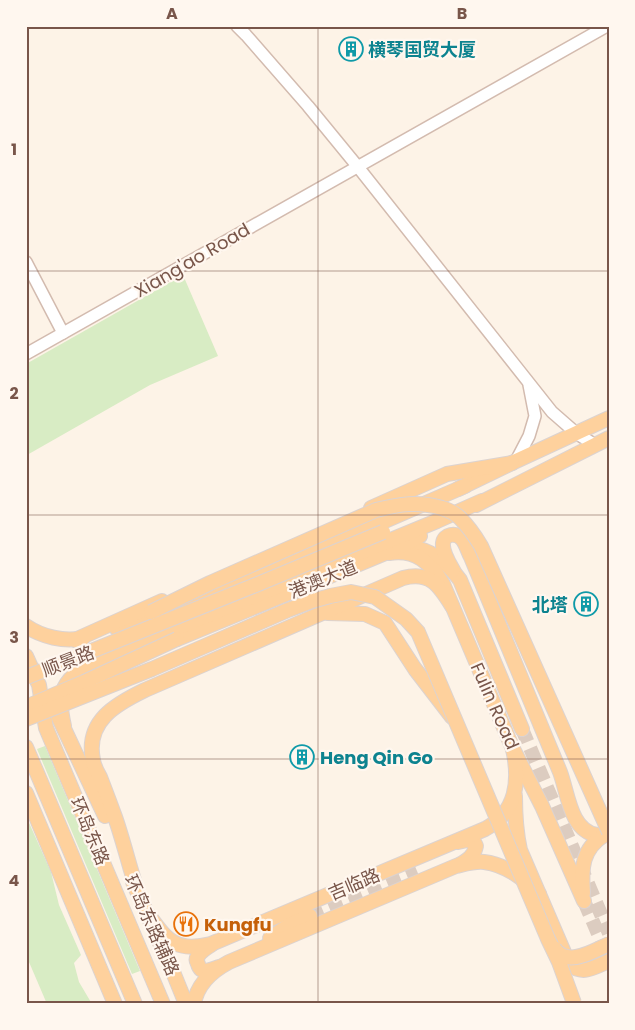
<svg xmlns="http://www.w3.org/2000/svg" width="635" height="1030" font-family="Poppins,'Noto Sans SC',sans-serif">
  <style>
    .green { fill: #d8ecc4 }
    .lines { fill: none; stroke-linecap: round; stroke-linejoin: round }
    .major-tunnel { stroke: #dcccc0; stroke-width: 14; stroke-dasharray: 14 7; stroke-linecap: butt }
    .minor-casing { stroke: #d3bbaf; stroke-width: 14 }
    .major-casing { stroke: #dcd3d0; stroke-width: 16 }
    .minor { stroke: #fff; stroke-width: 11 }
    .major { stroke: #fed19d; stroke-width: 14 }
    .major-bridge-casing { stroke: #dcd3d0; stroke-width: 16; stroke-linecap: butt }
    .major-bridge { stroke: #fed19d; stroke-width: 14 }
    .grid { fill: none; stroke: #79564a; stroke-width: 1; stroke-opacity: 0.55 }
    .labels { text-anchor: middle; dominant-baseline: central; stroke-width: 4.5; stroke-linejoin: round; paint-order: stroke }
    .culture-label { font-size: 18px; font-weight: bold; fill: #0d838f; stroke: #fff7ef; text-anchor: start }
    .street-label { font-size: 18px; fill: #79564a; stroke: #fff7ef }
    .food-label { font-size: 18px; font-weight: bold; fill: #c56008; stroke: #fff7ef; text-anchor: start }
    .neatline { fill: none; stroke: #79564a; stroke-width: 2 }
    .grid-label { font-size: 16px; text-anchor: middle; font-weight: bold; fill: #79564a }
  </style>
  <rect width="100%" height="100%" fill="#fdf3e7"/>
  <g class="green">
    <path d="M183,275L218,356L150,385L27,455L26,453V364Z"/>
    <path d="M45,746L140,971L132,974L37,749Z"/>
    <path d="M26,816L51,872L59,905L81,955L74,963L79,982L92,1004H47L26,955Z"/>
  </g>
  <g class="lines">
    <g class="major-tunnel">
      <path d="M522,729L609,933"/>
      <path d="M584,901L609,959"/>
      <path d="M310,916L417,871"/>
    </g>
    <g class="minor-casing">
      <g id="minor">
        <path d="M237,26L246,35L308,106L358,167L552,412L576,433L595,445"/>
        <path d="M26,262L63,333"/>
        <path d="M26,354L607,26"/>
        <path d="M516,461L529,436L535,416L529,385"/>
      </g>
    </g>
    <g class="major-casing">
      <g id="major">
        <path d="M458,489L516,461L609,418"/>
        <path d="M476,505L609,438"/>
        <path d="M371,508L447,474L512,463"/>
        <path d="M410,547C432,550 447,562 460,580L522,729"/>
        <path d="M389,553C416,549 430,562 443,584L513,749L542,806L584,901"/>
        <path d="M453,570C449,563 442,552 443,543C444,534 456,532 462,539C466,543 468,552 471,557L560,772C568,793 570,831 597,835C600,836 605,835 609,835"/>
        <path d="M327,613L365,614L385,623L415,669L452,717"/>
        <path d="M26,626C42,637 64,642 83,638"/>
        <path d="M117,629C171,614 222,591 273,569C337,542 401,514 465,486"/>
        <path d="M177,639L342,571L402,546L420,536"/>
        <path d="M75,640L162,601"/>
        <path d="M26,656L39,685L46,728L163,1004"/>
        <path d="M59,718L105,816"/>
        <path d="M64,726C62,717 60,707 61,698C64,681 78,670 92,663L437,521L482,501"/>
        <path d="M26,747L135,1004"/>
        <path d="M26,793L115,1004"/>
        <path d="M515,796C515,815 516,832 520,850L569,964C583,976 594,967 609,961"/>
        <path d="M458,842L467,840L474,842L476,846C474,856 468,860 459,865"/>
        <path d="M133,882L173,972L186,1004"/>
        <path d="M137,890C129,865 123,840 115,817C110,803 105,790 100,777C97,772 94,766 93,760C85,721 116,704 145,690L403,578C430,571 439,585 452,606"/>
        <path d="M583,893C581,868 582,849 604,835"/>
        <path d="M147,913C167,940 175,953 211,944L485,829C517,812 520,781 513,749"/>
        <path d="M270,938L291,924L310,916"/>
        <path d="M211,945C206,948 201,951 198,956C196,959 196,960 198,964C201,975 211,970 219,967"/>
        <path d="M194,1004C197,984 212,971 229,962L456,866C465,864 475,861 484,862C507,865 524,879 539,894"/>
      </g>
    </g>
    <use href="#minor" class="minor"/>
    <use href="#major" class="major"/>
    <g class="major-bridge-casing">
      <g id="major-bridge">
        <path d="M151,612L210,583L376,510C400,504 418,501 442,508C448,510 455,513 460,518C468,526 475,536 481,546L609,832"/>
        <path d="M27,677L258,584L383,532"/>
        <path d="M26,707L84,682L177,639"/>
        <path d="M26,719L152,669L288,610L312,601L330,596L351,592L375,597L406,619L418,632L548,939L559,962L574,1003"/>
        <path d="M554,948C567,968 593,951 609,944"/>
      </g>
    </g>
    <use href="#major-bridge" class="major-bridge"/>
  </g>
  <path class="grid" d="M318,26V1004M26,271H609M26,515H609M26,759H609"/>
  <defs>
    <g id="building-ring" transform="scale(1.25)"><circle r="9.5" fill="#fff7ef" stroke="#0f9aa8" stroke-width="1.5"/><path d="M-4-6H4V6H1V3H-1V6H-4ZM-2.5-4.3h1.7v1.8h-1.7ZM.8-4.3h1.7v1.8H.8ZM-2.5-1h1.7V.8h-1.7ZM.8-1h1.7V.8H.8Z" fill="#0f9aa8"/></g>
    <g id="restaurant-ring" transform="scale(1.25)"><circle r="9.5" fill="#fff7ef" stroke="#e8710a" stroke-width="1.5"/><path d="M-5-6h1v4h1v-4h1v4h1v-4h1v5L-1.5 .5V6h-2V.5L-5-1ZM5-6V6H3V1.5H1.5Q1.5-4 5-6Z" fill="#e8710a"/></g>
  </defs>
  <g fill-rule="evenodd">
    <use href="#building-ring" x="351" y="49"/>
    <use href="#building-ring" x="586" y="604"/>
    <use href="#building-ring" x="302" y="757"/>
    <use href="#restaurant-ring" x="186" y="924"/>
  </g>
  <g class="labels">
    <g class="culture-label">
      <text x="368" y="49">横琴国贸大厦</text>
      <text x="568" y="604" text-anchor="end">北塔</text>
      <text x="320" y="757">Heng Qin Go</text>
    </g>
    <g class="street-label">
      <text transform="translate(192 260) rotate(-30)">Xiang'ao Road</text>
      <text transform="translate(323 579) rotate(-22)">港澳大道</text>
      <text transform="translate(68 661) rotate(-21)">顺景路</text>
      <text transform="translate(495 706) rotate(66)">Fulin Road</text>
      <text transform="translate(90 831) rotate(67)">环岛东路</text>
      <text transform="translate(354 884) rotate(-23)">吉临路</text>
      <text transform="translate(152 925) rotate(66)">环岛东路辅路</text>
    </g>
    <g class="food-label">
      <text x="204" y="924">Kungfu</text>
    </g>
  </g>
  <rect width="635" height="1030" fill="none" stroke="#fff7ef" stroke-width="55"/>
  <rect x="28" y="28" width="580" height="974" class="neatline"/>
  <g class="grid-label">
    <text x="172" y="19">A</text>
    <text x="462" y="19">B</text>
    <text x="14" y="155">1</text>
    <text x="14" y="399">2</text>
    <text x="14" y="643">3</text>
    <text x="14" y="886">4</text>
  </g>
</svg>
